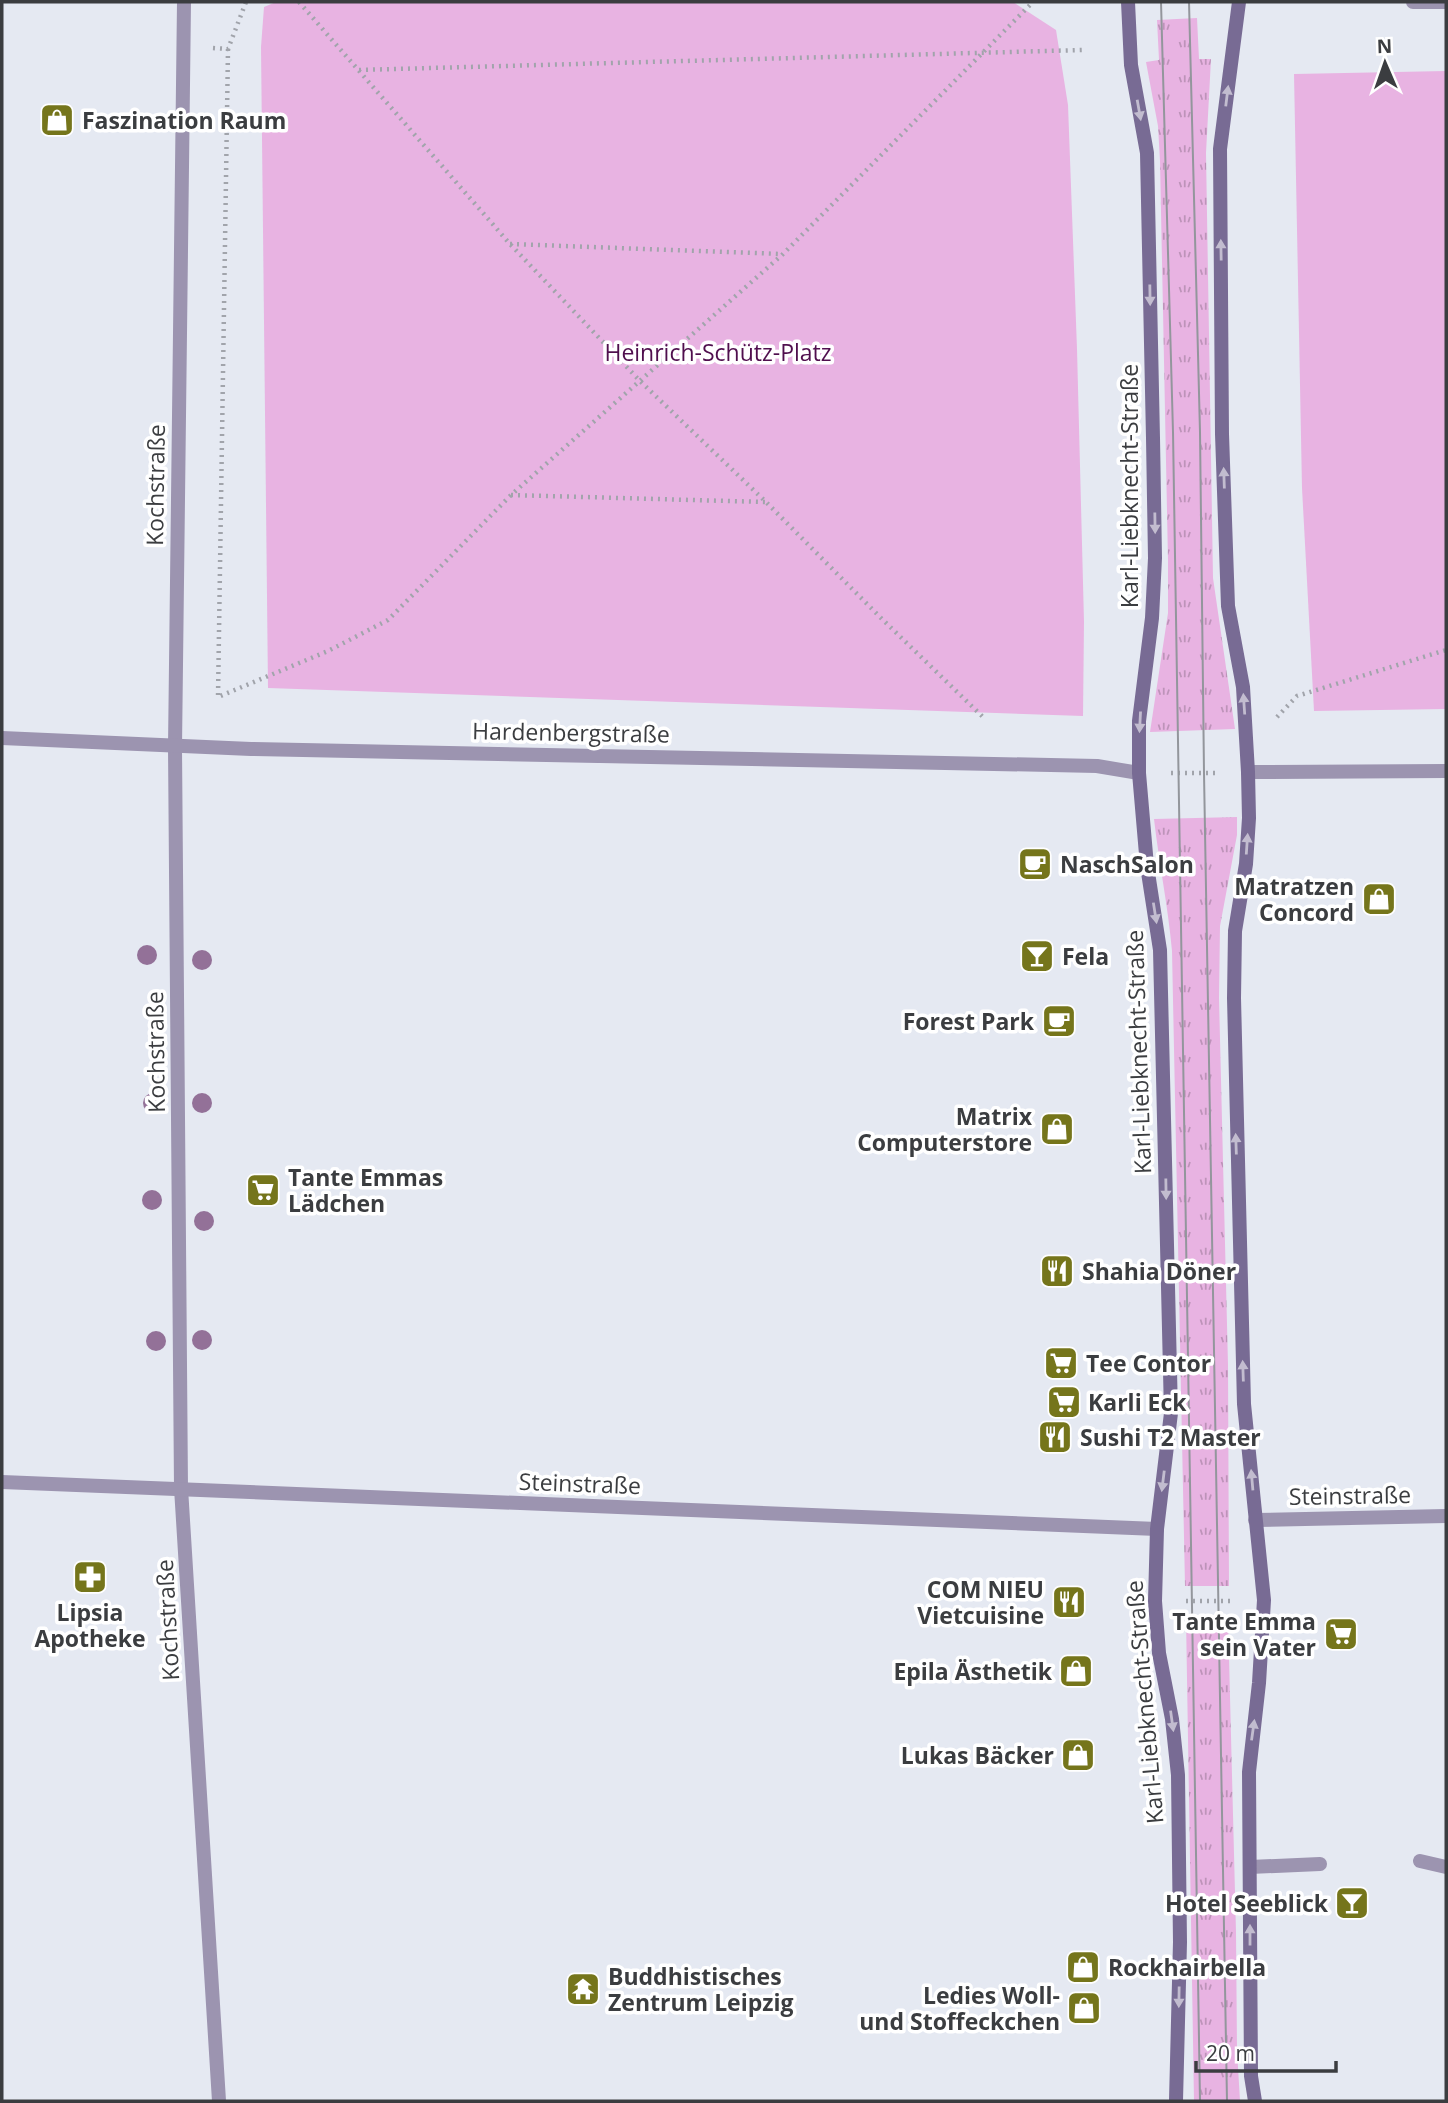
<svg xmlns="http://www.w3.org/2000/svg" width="1448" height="2103" font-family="'Open Sans',sans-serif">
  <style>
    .grass { fill: url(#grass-tufts) }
    .green { fill: #e8b3e2 }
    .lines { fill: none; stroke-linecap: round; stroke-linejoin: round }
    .path { stroke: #a1a4ab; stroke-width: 4.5; stroke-dasharray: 2 5; stroke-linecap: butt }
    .service { stroke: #9c94b0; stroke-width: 14 }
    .minor { stroke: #9c94b0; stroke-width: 14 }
    .secondary { stroke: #786b94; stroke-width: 14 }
    .tram { stroke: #93969c; stroke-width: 2 }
    .tree { fill: #937198 }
    .oneway { fill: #c2bccf }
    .labels { text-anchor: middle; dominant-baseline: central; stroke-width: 7; stroke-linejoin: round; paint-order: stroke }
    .poi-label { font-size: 23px; font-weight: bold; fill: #3b3d40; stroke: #fff; text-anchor: start }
    .park-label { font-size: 23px; fill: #500f4e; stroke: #fff }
    .street-label { font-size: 23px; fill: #3b3d40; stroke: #fff }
  </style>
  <defs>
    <pattern id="grass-tufts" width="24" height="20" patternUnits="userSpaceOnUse" patternTransform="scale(1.75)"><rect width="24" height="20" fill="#e8b3e2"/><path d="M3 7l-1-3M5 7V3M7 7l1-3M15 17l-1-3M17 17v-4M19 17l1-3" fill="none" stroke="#bd93b9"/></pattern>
  </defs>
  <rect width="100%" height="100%" fill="#e5e9f2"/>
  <g class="grass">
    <path d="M1197,18L1199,59H1211L1206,153L1213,578L1235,729L1150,732L1168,613V561L1160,161L1158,126L1146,62L1159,60L1157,20Z"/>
    <path d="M1237,817V835L1220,926L1219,998L1228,1365L1229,1586H1185L1172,951C1168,906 1159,863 1154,819Z"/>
    <path d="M1186,1618H1228L1236,1932L1237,2050L1240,2101H1194Z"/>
  </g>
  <g class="green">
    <path d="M276,2H1013L1056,30L1068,105L1077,349L1084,622L1083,716L268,688L261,47L264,7Z"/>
    <path d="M1446,71V709L1314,711L1302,488L1294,74Z"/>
  </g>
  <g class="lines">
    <g class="path">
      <path d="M299,2L510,244L640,381L766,502L882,619L985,719"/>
      <path d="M213,48L228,49L246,2"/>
      <path d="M228,49L218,697L328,651L388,620L511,495L783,254L1033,2"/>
      <path d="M359,70L1082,50"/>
      <path d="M510,244L781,254"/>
      <path d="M511,495L765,502"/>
      <path d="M1277,717L1297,696L1446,650"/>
      <path d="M1171,773H1219"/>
      <path d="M1186,1601H1233"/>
    </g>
    <g class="service">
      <path d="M1420,1861L1446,1867"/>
      <path d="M1250,1867L1320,1864"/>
    </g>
    <g class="minor">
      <path d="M184,2L175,747L181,1488L219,2101"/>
      <path d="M1413,2H1446"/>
      <path d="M2,738L251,749L1097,766L1139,773"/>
      <path d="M1248,772L1446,771"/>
      <path d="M2,1482L1157,1529"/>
      <path d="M1255,1520L1446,1516"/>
    </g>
    <g class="secondary">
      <path d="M1128,2L1131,65L1147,153L1153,438L1155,558L1152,618L1139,721V773L1147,866L1160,950L1171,1413L1157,1529L1155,1601L1159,1653L1172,1719L1178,1775L1180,1942L1176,2101"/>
      <path d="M1239,2L1220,149L1222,434L1228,606L1243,687L1248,772L1249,818L1246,864L1235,931L1234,998L1244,1404L1264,1600L1259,1683L1249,1772L1251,2076L1255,2101"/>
    </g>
    <g class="tram">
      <path d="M1161,2L1173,432L1200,2101"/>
      <path d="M1189,2L1200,432L1204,773L1227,2101"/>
    </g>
  </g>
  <g class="tree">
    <circle cx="147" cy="955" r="10"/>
    <circle cx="202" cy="960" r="10"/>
    <circle cx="153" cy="1103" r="10"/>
    <circle cx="202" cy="1103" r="10"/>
    <circle cx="152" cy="1200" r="10"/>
    <circle cx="204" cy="1221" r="10"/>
    <circle cx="202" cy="1340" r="10"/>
    <circle cx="156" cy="1341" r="10"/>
  </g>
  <defs><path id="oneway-solid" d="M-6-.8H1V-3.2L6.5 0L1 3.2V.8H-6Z" transform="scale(1.75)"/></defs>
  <g class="oneway">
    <use href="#oneway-solid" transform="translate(1227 96) rotate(-83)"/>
    <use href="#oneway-solid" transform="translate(1139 110) rotate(80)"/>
    <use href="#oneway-solid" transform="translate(1221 250) rotate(-91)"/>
    <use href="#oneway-solid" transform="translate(1150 295) rotate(89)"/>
    <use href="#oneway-solid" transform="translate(1224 478) rotate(-92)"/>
    <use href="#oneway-solid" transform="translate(1155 523) rotate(89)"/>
    <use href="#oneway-solid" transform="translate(1244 704) rotate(-94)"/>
    <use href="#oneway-solid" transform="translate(1140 722) rotate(93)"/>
    <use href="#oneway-solid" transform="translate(1247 844) rotate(-86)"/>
    <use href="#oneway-solid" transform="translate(1155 913) rotate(81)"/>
    <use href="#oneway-solid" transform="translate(1236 1144) rotate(-92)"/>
    <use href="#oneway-solid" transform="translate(1166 1189) rotate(89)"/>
    <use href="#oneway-solid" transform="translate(1243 1371) rotate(-92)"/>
    <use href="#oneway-solid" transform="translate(1252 1480) rotate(-95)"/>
    <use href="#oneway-solid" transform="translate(1163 1481) rotate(97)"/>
    <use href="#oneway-solid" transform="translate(1172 1721) rotate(82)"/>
    <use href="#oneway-solid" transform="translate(1253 1730) rotate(-82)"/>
    <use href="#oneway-solid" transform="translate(1250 1935) rotate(-90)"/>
    <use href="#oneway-solid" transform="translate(1179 1997) rotate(91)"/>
  </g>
  <defs>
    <g id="shop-square" transform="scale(1.75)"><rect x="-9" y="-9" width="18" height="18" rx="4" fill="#75751b" stroke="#fff"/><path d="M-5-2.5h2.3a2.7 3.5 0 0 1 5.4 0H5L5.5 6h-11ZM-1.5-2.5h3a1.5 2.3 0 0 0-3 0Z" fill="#fff"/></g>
    <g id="cafe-square" transform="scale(1.75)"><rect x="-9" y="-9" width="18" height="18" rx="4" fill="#75751b" stroke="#fff"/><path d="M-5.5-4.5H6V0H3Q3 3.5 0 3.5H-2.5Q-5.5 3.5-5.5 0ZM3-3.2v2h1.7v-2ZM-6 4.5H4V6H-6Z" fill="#fff"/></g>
    <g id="bar-square" transform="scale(1.75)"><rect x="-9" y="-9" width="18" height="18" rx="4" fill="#75751b" stroke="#fff"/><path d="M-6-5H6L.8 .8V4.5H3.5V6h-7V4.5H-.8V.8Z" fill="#fff"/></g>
    <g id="supermarket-square" transform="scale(1.75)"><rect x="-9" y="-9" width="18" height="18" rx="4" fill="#75751b" stroke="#fff"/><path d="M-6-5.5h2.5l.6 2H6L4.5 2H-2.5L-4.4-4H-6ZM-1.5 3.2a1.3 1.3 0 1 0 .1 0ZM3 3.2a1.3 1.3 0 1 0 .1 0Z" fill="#fff"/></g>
    <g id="restaurant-square" transform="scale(1.75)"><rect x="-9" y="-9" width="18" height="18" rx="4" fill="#75751b" stroke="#fff"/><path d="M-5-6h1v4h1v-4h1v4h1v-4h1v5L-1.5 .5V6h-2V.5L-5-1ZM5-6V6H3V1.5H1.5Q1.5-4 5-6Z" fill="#fff"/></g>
    <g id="pharmacy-square" transform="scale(1.75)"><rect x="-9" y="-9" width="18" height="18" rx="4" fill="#75751b" stroke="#fff"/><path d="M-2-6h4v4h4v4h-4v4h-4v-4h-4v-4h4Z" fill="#fff"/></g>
    <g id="temple-square" transform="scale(1.75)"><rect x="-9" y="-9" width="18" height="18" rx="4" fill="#75751b" stroke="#fff"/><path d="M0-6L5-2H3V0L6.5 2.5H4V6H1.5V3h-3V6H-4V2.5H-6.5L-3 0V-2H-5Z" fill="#fff"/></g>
  </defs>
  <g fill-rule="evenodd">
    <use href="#shop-square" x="57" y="120"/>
    <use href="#cafe-square" x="1035" y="864"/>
    <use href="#shop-square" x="1379" y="899"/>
    <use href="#bar-square" x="1037" y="956"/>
    <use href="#cafe-square" x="1059" y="1021"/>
    <use href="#shop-square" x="1057" y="1129"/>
    <use href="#supermarket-square" x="263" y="1190"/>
    <use href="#restaurant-square" x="1057" y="1271"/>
    <use href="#supermarket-square" x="1061" y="1363"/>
    <use href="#supermarket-square" x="1064" y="1402"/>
    <use href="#restaurant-square" x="1055" y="1437"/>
    <use href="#pharmacy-square" x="90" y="1577"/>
    <use href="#restaurant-square" x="1069" y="1602"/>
    <use href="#supermarket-square" x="1341" y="1634"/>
    <use href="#shop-square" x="1076" y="1671"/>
    <use href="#shop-square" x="1078" y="1755"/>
    <use href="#bar-square" x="1352" y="1903"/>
    <use href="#shop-square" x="1083" y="1967"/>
    <use href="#temple-square" x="583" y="1989"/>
    <use href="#shop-square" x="1084" y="2008"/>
  </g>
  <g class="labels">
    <g class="poi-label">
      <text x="82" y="120">Faszination Raum</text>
      <text x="1060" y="864">NaschSalon</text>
      <text x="1354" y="886" text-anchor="end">Matratzen<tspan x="1354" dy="26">Concord</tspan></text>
      <text x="1062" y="956">Fela</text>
      <text x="1034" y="1021" text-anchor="end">Forest Park</text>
      <text x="1032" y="1116" text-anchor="end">Matrix<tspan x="1032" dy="26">Computerstore</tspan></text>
      <text x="288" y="1177">Tante Emmas<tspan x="288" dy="26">Lädchen</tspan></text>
      <text x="1082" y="1271">Shahia Döner</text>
      <text x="1086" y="1363">Tee Contor</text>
      <text x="1088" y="1402">Karli Eck</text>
      <text x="1080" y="1437">Sushi T2 Master</text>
      <text x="1044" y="1589" text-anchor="end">COM NIEU<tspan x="1044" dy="26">Vietcuisine</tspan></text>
      <text x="90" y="1612" text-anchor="middle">Lipsia<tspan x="90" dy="26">Apotheke</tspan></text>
      <text x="1316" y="1621" text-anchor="end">Tante Emma<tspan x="1316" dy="26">sein Vater</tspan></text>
      <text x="1052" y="1671" text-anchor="end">Epila Ästhetik</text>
      <text x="1054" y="1755" text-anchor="end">Lukas Bäcker</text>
      <text x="1328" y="1903" text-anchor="end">Hotel Seeblick</text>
      <text x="1108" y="1967">Rockhairbella</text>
      <text x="608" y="1976">Buddhistisches<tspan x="608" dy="26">Zentrum Leipzig</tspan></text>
      <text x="1060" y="1995" text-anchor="end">Ledies Woll-<tspan x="1060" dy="26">und Stoffeckchen</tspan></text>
    </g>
    <g class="park-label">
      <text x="718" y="352">Heinrich-Schütz-Platz</text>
    </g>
    <g class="street-label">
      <text transform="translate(155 485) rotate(-89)">Kochstraße</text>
      <text transform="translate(1129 486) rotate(-90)">Karl-Liebknecht-Straße</text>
      <text transform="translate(571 732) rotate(1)">Hardenbergstraße</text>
      <text transform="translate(155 1052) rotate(-91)">Kochstraße</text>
      <text transform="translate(1138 1052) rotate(-92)">Karl-Liebknecht-Straße</text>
      <text transform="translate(580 1483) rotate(2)">Steinstraße</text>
      <text transform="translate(1350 1495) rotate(-1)">Steinstraße</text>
      <text transform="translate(167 1620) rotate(-93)">Kochstraße</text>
      <text transform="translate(1144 1702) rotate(-95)">Karl-Liebknecht-Straße</text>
    </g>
  </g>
  <rect width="1448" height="2103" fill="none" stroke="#3b3d40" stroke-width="7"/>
  <g transform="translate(1385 63) rotate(358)" stroke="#ffffff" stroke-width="5" paint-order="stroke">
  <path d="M0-5L12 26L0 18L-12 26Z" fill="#3b3d40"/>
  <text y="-10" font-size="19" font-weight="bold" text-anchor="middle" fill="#3b3d40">N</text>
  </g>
  <path d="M1196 2061v10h140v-10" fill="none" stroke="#3b3d40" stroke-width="3.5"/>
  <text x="1206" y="2061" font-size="21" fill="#3b3d40" stroke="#ffffff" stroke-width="5" paint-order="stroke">20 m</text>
</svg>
